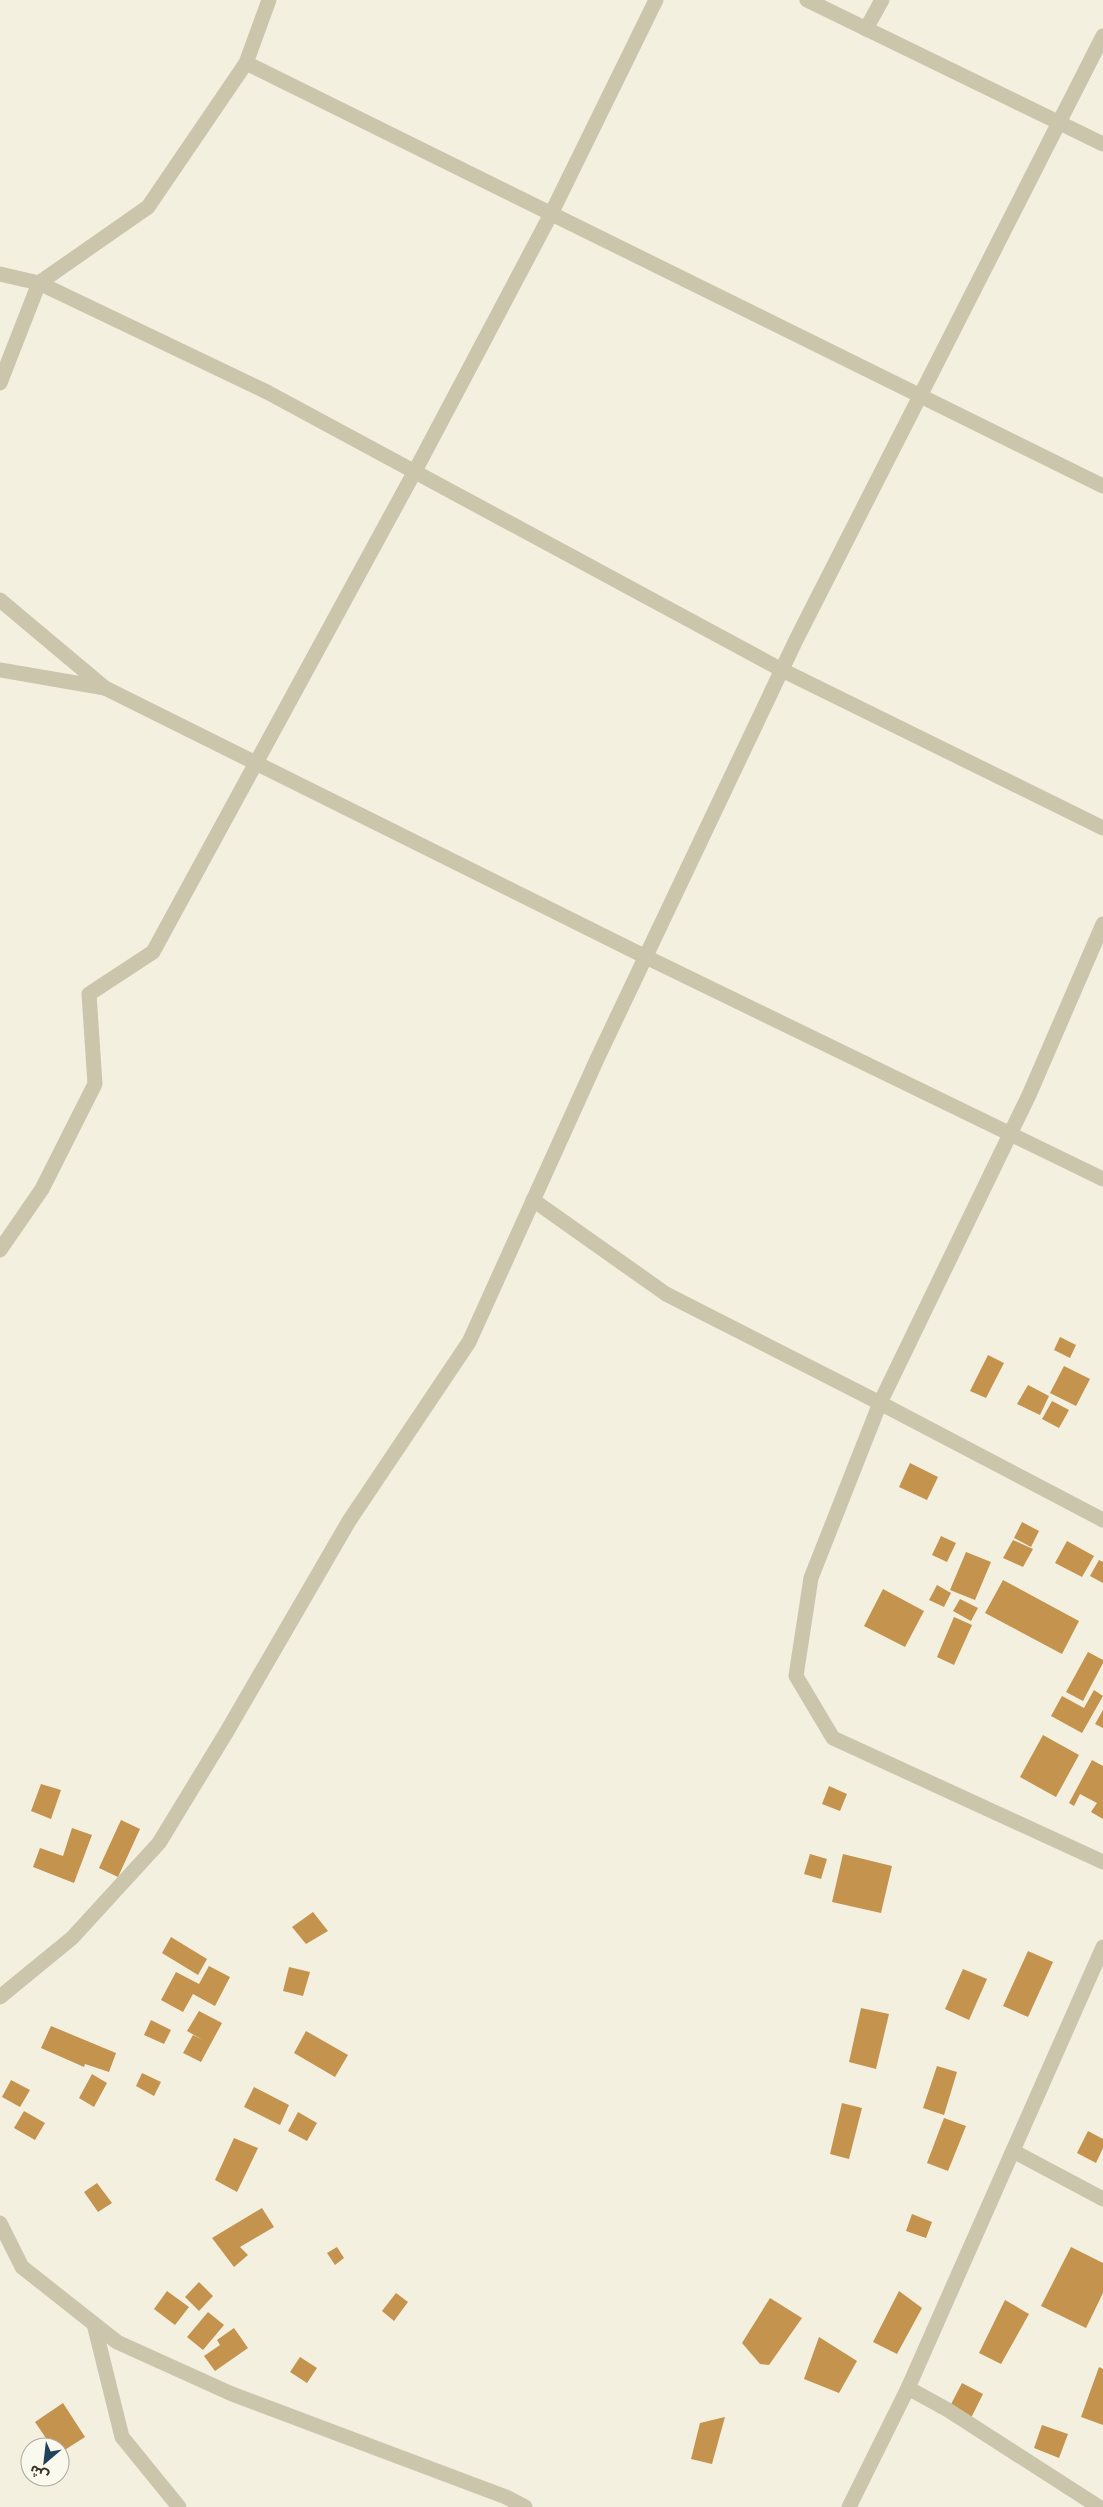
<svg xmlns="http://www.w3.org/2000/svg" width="1103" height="2507" font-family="Signika,'Noto Sans Arabic',sans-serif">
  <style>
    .building { fill: #c4934d }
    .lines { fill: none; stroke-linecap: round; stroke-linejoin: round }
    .minor { stroke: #cbc5ac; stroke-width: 15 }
  </style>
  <rect width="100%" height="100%" fill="#f3f0e0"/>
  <g class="building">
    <path d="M1060,1337L1076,1345L1070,1358L1054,1350Z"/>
    <path d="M988,1355L1004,1363L986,1398L970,1391Z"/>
    <path d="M1064,1366L1090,1379L1076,1406L1050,1393Z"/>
    <path d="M1028,1385L1049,1396L1040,1415L1017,1404Z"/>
    <path d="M1052,1401L1069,1410L1059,1428L1042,1419Z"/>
    <path d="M910,1463L938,1477L927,1500L899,1487Z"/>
    <path d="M1022,1522L1039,1531L1031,1547L1014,1538Z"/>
    <path d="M941,1536L956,1543L947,1562L932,1555Z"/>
    <path d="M1013,1540L1033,1549L1023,1567L1003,1558Z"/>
    <path d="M1067,1541L1094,1556L1082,1577L1055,1563Z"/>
    <path d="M966,1552L991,1562L975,1600L950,1590Z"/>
    <path d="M1099,1560L1103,1562V1583L1090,1576Z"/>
    <path d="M1003,1580L1079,1621L1062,1654L985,1613Z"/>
    <path d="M937,1585L951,1593L944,1607L929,1600Z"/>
    <path d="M883,1589L924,1611L905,1647L864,1626Z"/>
    <path d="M960,1599L978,1608L971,1621L953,1611Z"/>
    <path d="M954,1617L972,1625L954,1665L937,1657Z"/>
    <path d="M1088,1652L1103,1660V1663L1083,1701L1066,1692Z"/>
    <path d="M1094,1690L1103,1696L1082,1733L1051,1716L1062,1696L1084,1708Z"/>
    <path d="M1103,1710V1728L1095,1724Z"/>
    <path d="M1043,1735L1079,1755L1056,1797L1020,1777Z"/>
    <path d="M1092,1760L1103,1766V1819L1091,1812L1097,1803L1080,1794L1074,1806L1069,1803Z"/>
    <path d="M41,1784L61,1790L51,1819L31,1811Z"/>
    <path d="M829,1786L847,1794L840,1811L822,1804Z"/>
    <path d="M121,1820L140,1829L118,1877L99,1868Z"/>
    <path d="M72,1828L92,1835L74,1883L33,1867L40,1848L63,1856Z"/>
    <path d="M810,1854L827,1859L821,1879L804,1874Z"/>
    <path d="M843,1854L892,1866L881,1913L832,1902Z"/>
    <path d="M313,1912L328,1931L306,1944L292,1927Z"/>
    <path d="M171,1937L207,1959L198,1975L162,1953Z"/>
    <path d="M1028,1951L1053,1962L1028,2017L1003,2006Z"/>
    <path d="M209,1966L230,1977L215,2006L193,1994L183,2012L161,2000L176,1972L199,1984Z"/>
    <path d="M289,1967L310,1972L303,1996L283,1991Z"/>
    <path d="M963,1969L987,1979L969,2020L945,2009Z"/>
    <path d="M861,2008L889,2014L876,2069L849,2062Z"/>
    <path d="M199,2011L222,2023L201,2062L183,2053L193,2035L203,2040L187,2031Z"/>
    <path d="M151,2020L171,2030L164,2044L144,2035Z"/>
    <path d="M51,2026L116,2053L109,2072L85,2064L84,2067L41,2048Z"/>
    <path d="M306,2031L348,2055L335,2077L294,2053Z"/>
    <path d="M937,2066L957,2072L944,2115L923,2108Z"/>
    <path d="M142,2073L161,2082L154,2096L136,2086Z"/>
    <path d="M92,2074L107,2083L94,2107L79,2098Z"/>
    <path d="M11,2080L30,2090L20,2107L2,2097Z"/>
    <path d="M254,2087L289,2105L280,2125L244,2107Z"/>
    <path d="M842,2103L862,2108L849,2159L830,2154Z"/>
    <path d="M24,2111L45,2123L35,2140L14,2128Z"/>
    <path d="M298,2112L317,2123L307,2141L288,2131Z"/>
    <path d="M944,2118L966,2126L948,2171L927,2163Z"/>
    <path d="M1088,2131L1103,2139V2148L1096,2163L1077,2153Z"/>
    <path d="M234,2138L258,2148L237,2192L215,2180Z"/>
    <path d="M97,2183L112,2203L98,2212L84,2192Z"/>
    <path d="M262,2208L274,2227L240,2247L248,2255L234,2267L212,2238Z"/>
    <path d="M912,2214L932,2222L926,2238L906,2231Z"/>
    <path d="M337,2247L344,2258L335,2265L327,2253Z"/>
    <path d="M1071,2247L1103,2263V2293L1086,2328L1041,2306Z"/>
    <path d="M199,2282L213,2296L199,2311L185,2297Z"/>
    <path d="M167,2291L189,2307L175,2325L154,2309Z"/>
    <path d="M899,2291L922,2308L897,2354L873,2342Z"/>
    <path d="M396,2293L408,2302L394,2321L382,2311Z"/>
    <path d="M770,2298L802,2318L769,2365L760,2364L742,2343Z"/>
    <path d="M1005,2300L1029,2314L1001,2364L979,2353Z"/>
    <path d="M208,2312L224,2325L203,2350L187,2337Z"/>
    <path d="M234,2328L248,2348L215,2371L204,2356L220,2345L217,2340Z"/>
    <path d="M819,2337L857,2361L839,2393L804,2379Z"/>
    <path d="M300,2357L317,2368L307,2383L290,2372Z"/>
    <path d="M1099,2367L1103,2369V2425L1081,2417Z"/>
    <path d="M962,2383L983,2394L970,2420L948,2410Z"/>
    <path d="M63,2403L85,2437L60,2453V2447H52L35,2422Z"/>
    <path d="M725,2417L712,2464L691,2459L700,2423Z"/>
    <path d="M1042,2425L1068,2434L1059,2458L1034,2448Z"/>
  </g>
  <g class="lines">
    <g class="minor">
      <path d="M807,0L1103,144"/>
      <path d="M866,29L882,0"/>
      <path d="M246,63L1103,486"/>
      <path d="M0,274L39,283L148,207L246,63L269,0"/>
      <path d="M0,383L39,283L267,392L782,670L1103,828"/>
      <path d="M0,600L105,688L0,670"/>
      <path d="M105,688L646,957L1103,1179"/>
      <path d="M1103,924L1029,1095L880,1403L811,1578L796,1676L833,1738L1103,1862"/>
      <path d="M533,1200L666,1294L880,1403L1103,1520"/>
      <path d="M0,1250L42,1189L95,1084L89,994L153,952L415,471L551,214L656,0"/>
      <path d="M0,1997L72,1938L159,1843L226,1733L349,1521L469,1342L598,1057L796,640L1103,36"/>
      <path d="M1013,2151L1103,2199"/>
      <path d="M0,2223L22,2267L117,2342L232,2394L506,2497L525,2507"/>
      <path d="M94,2324L122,2437L179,2507"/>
      <path d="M908,2388L948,2410L1099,2507"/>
      <path d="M849,2507L908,2388L1103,1947"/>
    </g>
  </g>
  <g transform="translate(45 2462) rotate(208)"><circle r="24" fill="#faf9ed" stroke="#adaa9f"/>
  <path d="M0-4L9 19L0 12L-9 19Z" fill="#20435b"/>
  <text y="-8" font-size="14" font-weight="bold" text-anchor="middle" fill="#39342b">ش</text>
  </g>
</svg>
